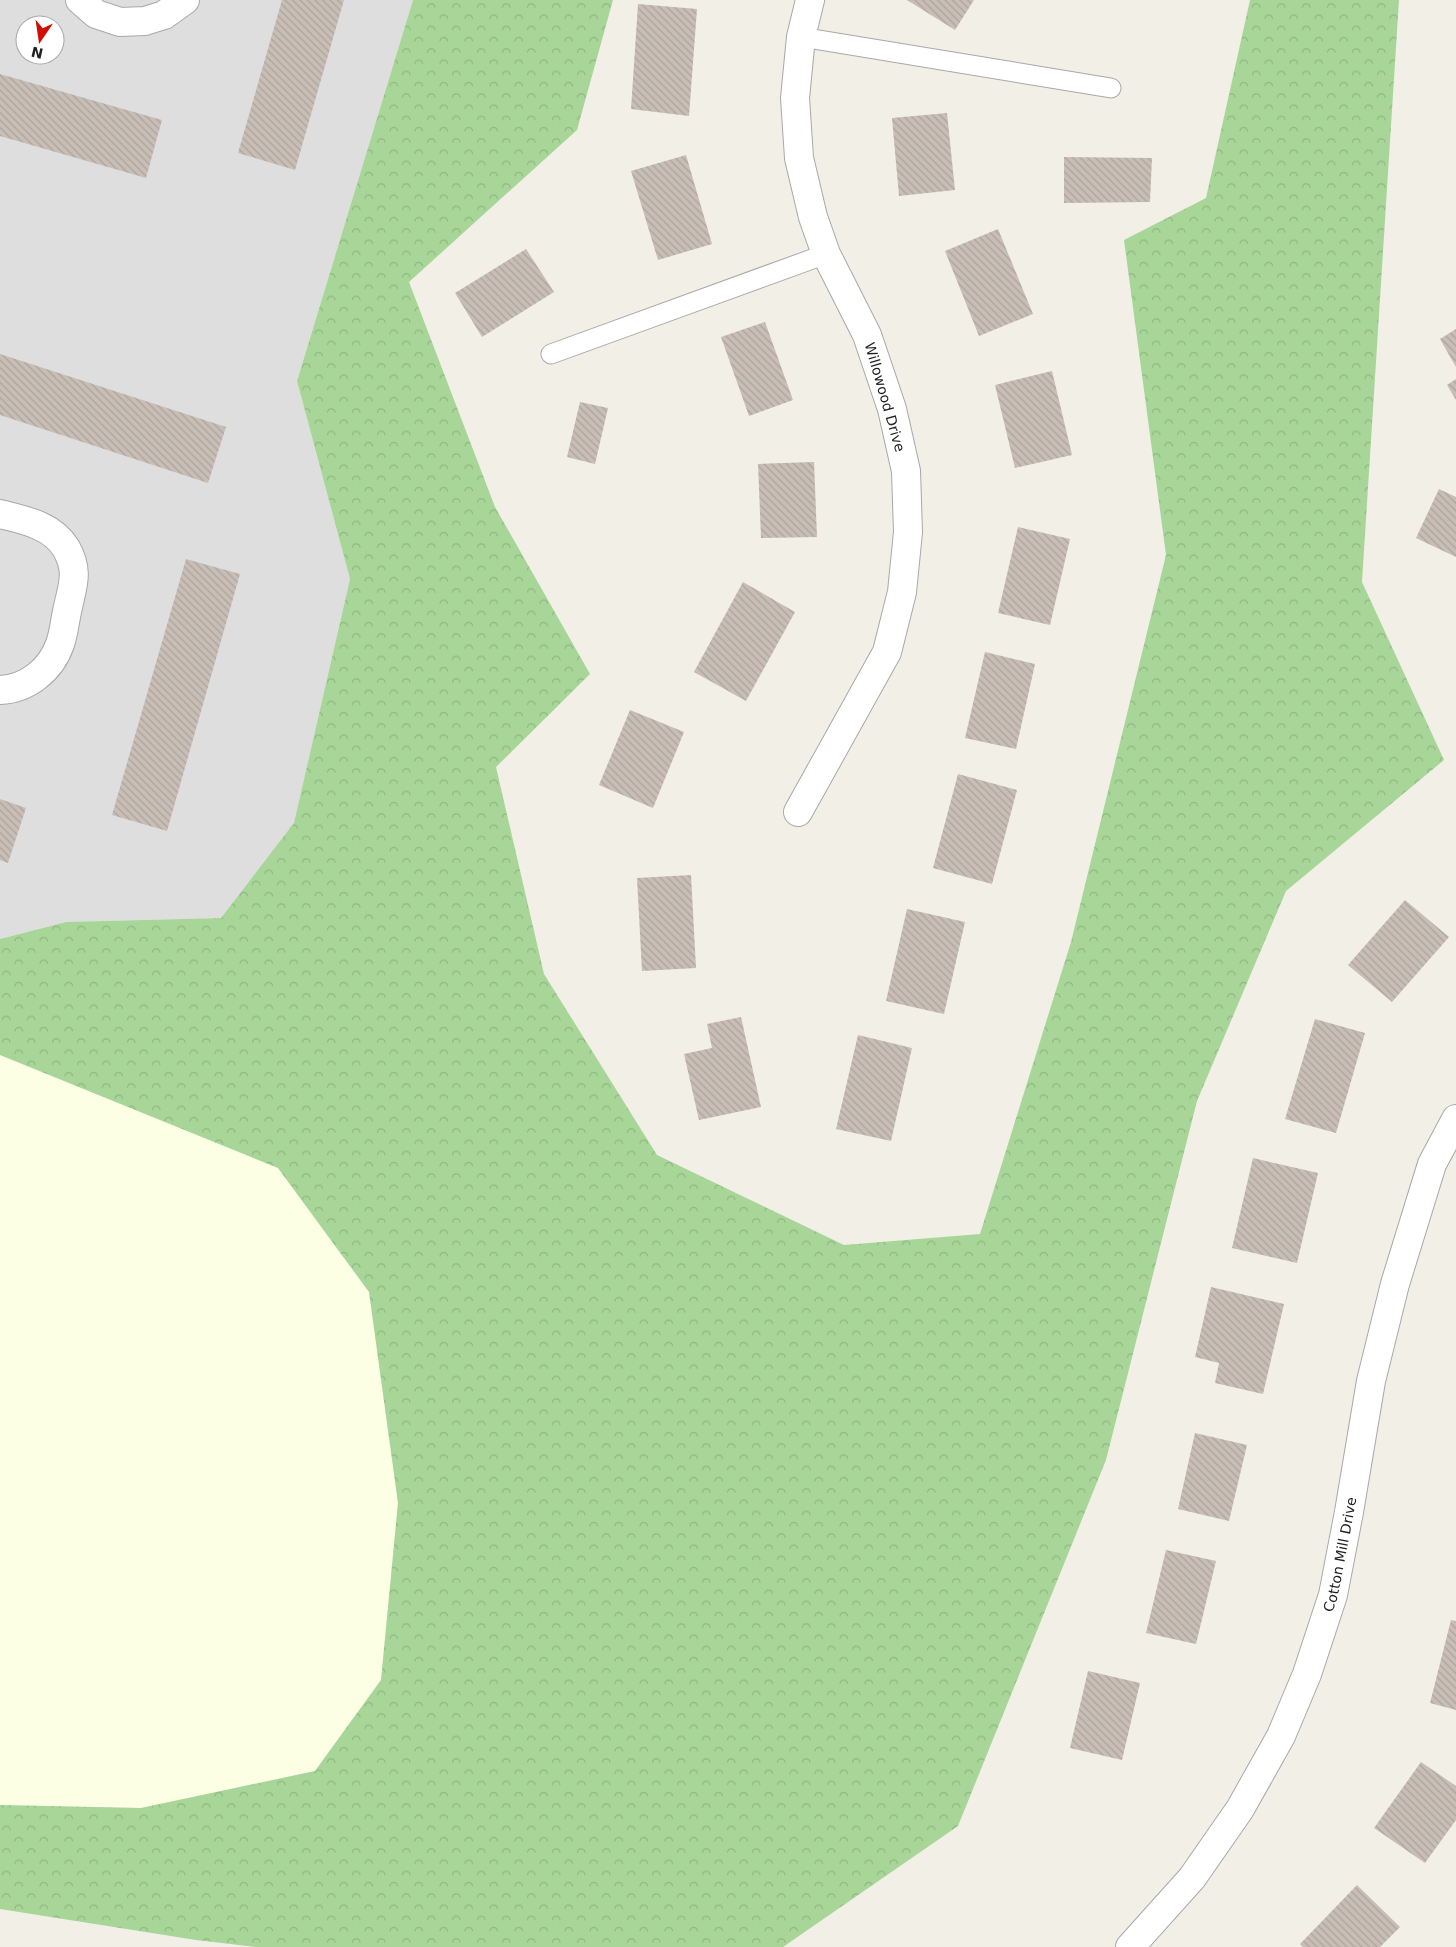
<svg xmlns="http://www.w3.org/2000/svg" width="1456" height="1947" font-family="'DejaVu Sans',sans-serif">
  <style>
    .residential { fill: #dfdede; fill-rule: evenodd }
    .education { fill: #fdffe4 }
    .forest { fill: url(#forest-crowns) }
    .building { fill: url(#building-back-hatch) }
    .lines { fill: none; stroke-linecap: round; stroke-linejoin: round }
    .service-casing { stroke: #a8a8a8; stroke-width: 21 }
    .minor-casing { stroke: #a8a8a8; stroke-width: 30 }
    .service { stroke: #fff; stroke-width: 19 }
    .minor { stroke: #fff; stroke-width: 28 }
    .labels { text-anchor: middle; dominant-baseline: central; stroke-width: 4.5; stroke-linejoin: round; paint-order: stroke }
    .street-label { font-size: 14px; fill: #212121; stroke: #fff }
  </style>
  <defs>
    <pattern id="forest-crowns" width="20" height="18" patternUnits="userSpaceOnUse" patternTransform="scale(1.25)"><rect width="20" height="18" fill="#a7d698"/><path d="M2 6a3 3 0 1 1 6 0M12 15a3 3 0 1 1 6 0" fill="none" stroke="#8fb783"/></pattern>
    <pattern id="building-back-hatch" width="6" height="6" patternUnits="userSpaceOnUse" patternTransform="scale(1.25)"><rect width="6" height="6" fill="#c8beb6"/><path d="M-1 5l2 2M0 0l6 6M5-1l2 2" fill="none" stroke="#aca39c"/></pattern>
  </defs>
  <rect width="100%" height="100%" fill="#f2efe7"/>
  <path class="residential" d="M0,0H413L297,381L350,579L294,824L221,918L66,922L0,939ZM25,25H55V55H25Z"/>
  <path class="education" d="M0,1055L278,1168L369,1292L398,1503L381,1680L315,1771L141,1808L0,1805Z"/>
  <path class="forest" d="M413,0H613L577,130L409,282L495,507L590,674L496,767L544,974L657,1155L844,1245L980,1234L1071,942L1166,555L1124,240L1206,198L1250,0H1399L1362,582L1444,760L1286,891L1197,1101L1106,1460L958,1826L783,1947H257L196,1940L0,1909V1805L141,1808L315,1771L381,1680L398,1503L369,1292L278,1168L0,1055V939L66,922L221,918L294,823L350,579L297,381Z"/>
  <g class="building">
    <path d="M282,0H344L295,170L238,153Z"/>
    <path d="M907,0H974L955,30Z"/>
    <path d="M638,4L697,9L689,116L631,109Z"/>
    <path d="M0,74L162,120L146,178L0,136Z"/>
    <path d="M947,113L955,190L899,196L892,118Z"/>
    <path d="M686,155L712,244L658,260L631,171Z"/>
    <path d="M1064,157L1152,158L1150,202L1064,203Z"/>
    <path d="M998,229L1033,314L979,336L945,251Z"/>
    <path d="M526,249L554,292L482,337L455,293Z"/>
    <path d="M765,322L793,400L749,416L721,337Z"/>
    <path d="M1456,329V367L1440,339Z"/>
    <path d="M0,354L226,427L208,483L0,415Z"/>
    <path d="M1052,371L1072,455L1015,468L995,385Z"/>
    <path d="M1456,379V400L1447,385Z"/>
    <path d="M580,402L608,408L595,464L567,457Z"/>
    <path d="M814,462L817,537L761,538L758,464Z"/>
    <path d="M1439,489L1456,497V557L1416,538Z"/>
    <path d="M1018,527L1070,539L1050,625L998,613Z"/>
    <path d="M186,559L240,574L167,831L112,815Z"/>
    <path d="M743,582L795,612L746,701L694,672Z"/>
    <path d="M985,652L1035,664L1016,749L965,738Z"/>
    <path d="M630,710L684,732L653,808L599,785Z"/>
    <path d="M958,774L1017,790L992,884L933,868Z"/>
    <path d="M0,799L26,808L8,863L0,860Z"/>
    <path d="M691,875L696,968L642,971L637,878Z"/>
    <path d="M1405,900L1449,937L1392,1002L1348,965Z"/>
    <path d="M907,909L965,922L944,1014L886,1001Z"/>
    <path d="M741,1017L761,1107L699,1120L684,1054L712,1048L707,1024Z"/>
    <path d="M1315,1019L1365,1033L1336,1133L1285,1119Z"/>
    <path d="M858,1035L912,1048L891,1141L836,1129Z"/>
    <path d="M1253,1158L1318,1173L1297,1263L1232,1248Z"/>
    <path d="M1211,1287L1284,1304L1263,1394L1215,1383L1219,1363L1195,1357Z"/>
    <path d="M1195,1433L1247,1445L1229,1521L1178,1509Z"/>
    <path d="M1166,1550L1216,1561L1196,1644L1146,1633Z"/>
    <path d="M1451,1620L1456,1621V1710L1430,1703Z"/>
    <path d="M1088,1671L1140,1683L1122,1760L1070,1748Z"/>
    <path d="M1421,1762L1456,1786V1820L1425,1863L1374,1828Z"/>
    <path d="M1357,1885L1400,1927L1380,1947H1303L1300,1944Z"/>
  </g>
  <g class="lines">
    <g class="service-casing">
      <g id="service">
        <path d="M801,37L1111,88"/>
        <path d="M551,354L826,254"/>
      </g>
    </g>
    <g class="minor-casing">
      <g id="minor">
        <path d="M80,0L96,14L120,22L145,21L164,15L185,0"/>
        <path d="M0,514C24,520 52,525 66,548C79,571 73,584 68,607C65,619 64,633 60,644C51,670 27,689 0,690"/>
        <path d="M798,812L887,652L902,592L908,532L906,471L892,409L867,335L826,254L813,217L799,158L795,98L801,37L810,0"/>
        <path id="s1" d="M1130,1947L1192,1878L1240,1809L1281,1736L1307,1674L1333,1595L1349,1512L1371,1381L1395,1284L1432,1164L1456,1119"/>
      </g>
    </g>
    <use href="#service" class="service"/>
    <use href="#minor" class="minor"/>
  </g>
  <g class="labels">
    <g class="street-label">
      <text transform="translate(885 397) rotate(74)">Willowood Drive</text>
      <text stroke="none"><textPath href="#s1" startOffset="452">Cotton Mill Drive</textPath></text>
    </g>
  </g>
  <g transform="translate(40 40) rotate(193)"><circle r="24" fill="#ffffff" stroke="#a6a6a6"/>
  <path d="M0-4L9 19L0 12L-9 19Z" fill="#d30c00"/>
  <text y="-8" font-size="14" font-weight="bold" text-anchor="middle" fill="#212121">N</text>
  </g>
</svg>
